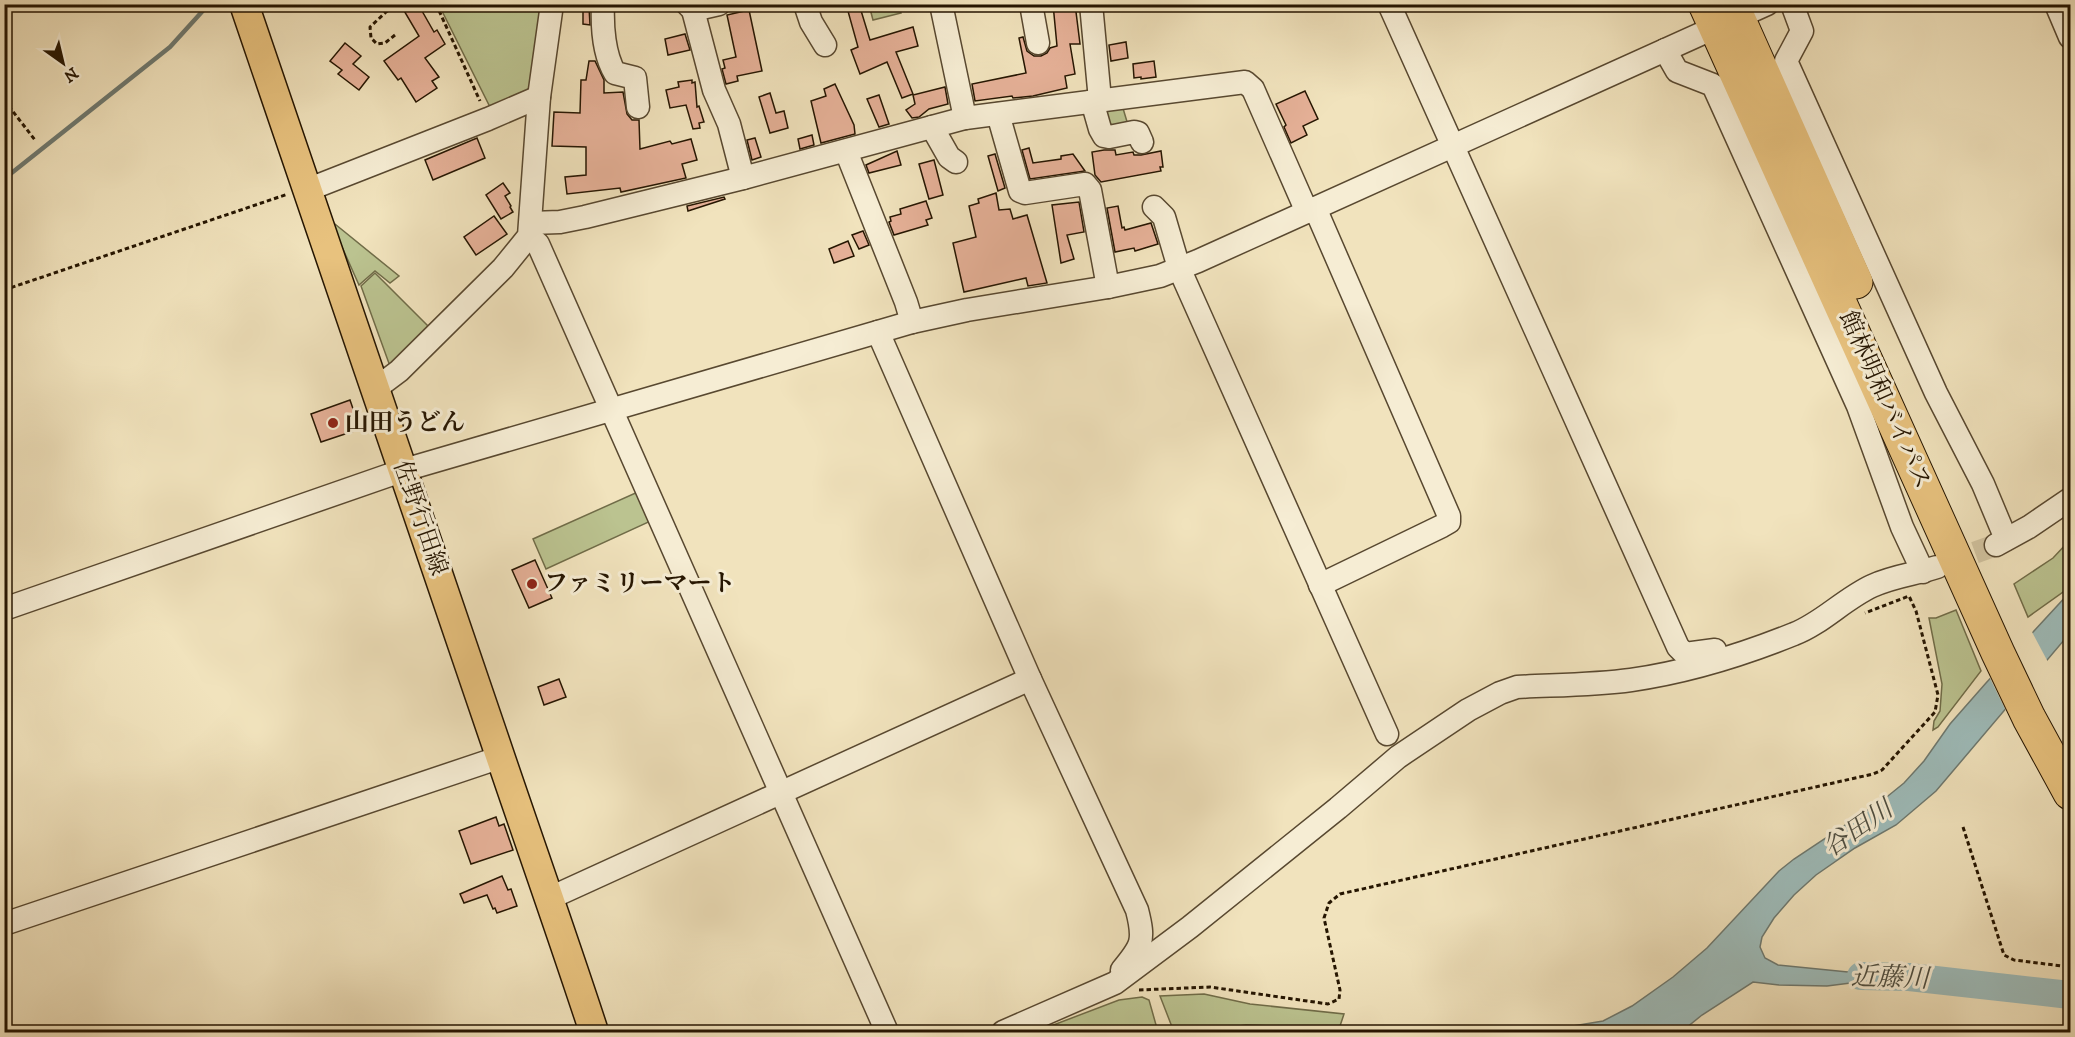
<svg xmlns="http://www.w3.org/2000/svg" width="2075" height="1037" font-family="'IM FELL DW Pica','Noto Serif JP',serif">
  <style>
    .green { fill: #bbc390; stroke: #706c48; stroke-width: 1.5 }
    .water { fill: #9ebcba; stroke: #6e7970; stroke-width: 1.5 }
    .pier { fill: #f1e3bd }
    .lines { fill: none; stroke-linecap: round; stroke-linejoin: round }
    .stream { stroke: #6e7970; stroke-width: 4.5 }
    .river { stroke: #9ebcba; stroke-width: 28 }
    .building { fill: #e6b198; stroke: #251501; stroke-width: 1.5 }
    .minor-tunnel { stroke: #d2c4a1; stroke-width: 22; stroke-dasharray: 22 11; stroke-linecap: butt }
    .minor-casing { stroke: #584830; stroke-width: 25 }
    .major-casing { stroke: #251501; stroke-width: 31 }
    .highway-casing { stroke: #251501; stroke-width: 35 }
    .path { stroke: #251501; stroke-width: 3; stroke-dasharray: 4.5 3; stroke-linecap: butt }
    .minor { stroke: #f6edd4; stroke-width: 22 }
    .major { stroke: #e8c27e; stroke-width: 28 }
    .highway { stroke: #e8c27e; stroke-width: 33 }
    .poi-dot { fill: #8f2418; stroke: #f6edd4; stroke-width: 2 }
    .labels { text-anchor: middle; dominant-baseline: central; stroke-width: 6; stroke-linejoin: round; paint-order: stroke }
    .street-label { font-size: 24px; fill: #251501; stroke: #f6edd4 }
    .poi-label { font-size: 24px; font-weight: bold; fill: #251501; stroke: #f6edd4; text-anchor: start }
    .water-label { font-size: 26px; font-style: italic; fill: #4f4f42; stroke: #f6edd4 }
  </style>
  <rect width="100%" height="100%" fill="#f1e3bd"/>
  <filter id="stains"><feTurbulence type="fractalNoise" baseFrequency=".00333" numOctaves="4"/><feColorMatrix values="0 0 0 0 .2 0 0 0 0 .09 0 0 0 0 .02 0 0 0 .5 -.17"/></filter>
  <radialGradient id="worn" r=".72"><stop offset=".6" stop-color="#630" stop-opacity="0"/><stop offset="1" stop-color="#630" stop-opacity=".3"/></radialGradient>
  <g class="green">
    <path d="M439,5H547L534,94L492,111Z"/>
    <path d="M869,5H898L901,13L873,20Z"/>
    <path d="M1122,105L1128,125L1111,128L1103,108Z"/>
    <path d="M330,220L399,276L390,283L375,271L359,285Z"/>
    <path d="M375,273L431,329L391,369L361,286Z"/>
    <path d="M640,491L653,520L546,569L533,539Z"/>
    <path d="M2070,540V587L2028,617L2014,584L2053,558Z"/>
    <path d="M1956,610L1981,671L1938,727L1933,730L1934,721L1940,711L1942,684L1929,618H1936Z"/>
    <path d="M1204,994L1250,1004L1344,1014L1339,1029L1246,1025L1198,1032H1174L1160,996Z"/>
    <path d="M1142,997L1149,1000L1158,1032H1035L1119,1000Z"/>
  </g>
  <g class="water">
    <path d="M2070,592V633L1936,791L1896,825L1855,848L1816,875L1794,895L1774,918L1762,937L1760,947L1765,958L1778,965L1898,977L1827,986L1779,985L1753,982L1702,1015L1681,1032H1537L1603,1021L1632,1006L1673,977L1707,948L1779,871L1794,859L1883,800L1904,783L1924,761L1950,724L1986,683Z"/>
    <path d="M1246,1026L1365,1032H1203Z"/>
  </g>
  <path class="pier" d="M2031,630L2049,664L2007,713L1989,676Z"/>
  <g class="lines">
    <path class="stream" d="M4,179L170,47L209,4"/>
    <path class="river" d="M1861,976L1909,977L2070,995"/>
  </g>
  <g class="building">
    <path d="M411,4H418L434,32L437,30L445,44L425,58L439,77L432,81L437,88L416,102L401,78L398,80L384,61L419,36L403,9Z"/>
    <path d="M846,4H859L870,40L913,27L918,46L896,52L913,94L902,98L887,62L860,74L851,50L858,47Z"/>
    <path d="M1053,4H1075L1080,44H1070L1075,74L1065,76L1067,88L1033,96L1013,98L1012,96L975,101L972,84L1026,73L1019,38L1023,37L1027,51L1034,56H1041L1047,53L1050,48L1057,46Z"/>
    <path d="M583,6L589,7L590,25L583,24Z"/>
    <path d="M749,10L762,71L737,76L738,81L726,84L722,69L725,68L723,60L736,57L727,15Z"/>
    <path d="M685,34L690,50L668,55L665,39Z"/>
    <path d="M1126,42L1128,58L1111,61L1109,45Z"/>
    <path d="M345,43L361,56L353,64L369,77L359,90L338,74L342,70L330,61Z"/>
    <path d="M589,61H595L604,80V93L623,92L627,114L632,120H639L640,149L670,141L672,144L691,139L697,160L682,164L686,178L621,192L620,188L567,194L565,177L586,175V147L552,146L554,112L580,113L581,80H586Z"/>
    <path d="M1154,61L1156,77L1141,79V77L1134,78L1133,64Z"/>
    <path d="M692,80V83L695,82L697,107L699,106L704,122L699,123L700,128L693,129L686,105L670,108L666,90L679,87L678,82Z"/>
    <path d="M835,84L854,125L855,134L821,143L811,101L826,96L824,89Z"/>
    <path d="M945,87L948,104L929,109L919,117L912,118L906,110L915,104L913,95Z"/>
    <path d="M1305,91L1318,119L1303,126L1307,135L1291,143L1284,127L1286,125L1276,104Z"/>
    <path d="M770,93L776,113L784,111L788,128L770,133L759,97Z"/>
    <path d="M879,95L889,124L879,127L867,99Z"/>
    <path d="M812,135L814,145L800,149L798,139Z"/>
    <path d="M477,138L485,158L433,180L425,160Z"/>
    <path d="M755,138L761,157L752,160L747,140Z"/>
    <path d="M1029,148L1033,163L1061,159V156L1073,154L1085,171L1030,179L1022,150Z"/>
    <path d="M1104,150H1115L1116,155L1133,152L1134,155H1141L1161,151L1163,167H1160L1161,171L1101,182L1095,175L1092,152Z"/>
    <path d="M897,151L901,165L869,173L866,165Z"/>
    <path d="M995,154L1005,188L998,191L988,156Z"/>
    <path d="M934,160L943,195L929,199L919,164Z"/>
    <path d="M503,183L510,193L505,196L511,206L510,207L513,212L501,219L486,195Z"/>
    <path d="M996,193L999,210L1010,209L1013,219L1027,215L1047,283L1028,286L1026,278L964,292L953,243L976,237L969,206L979,203L978,199Z"/>
    <path d="M724,197L725,199L688,211L687,206Z"/>
    <path d="M926,201L932,218L926,220L928,225L894,235L889,222L891,221L890,217L901,214L900,209Z"/>
    <path d="M1079,202L1084,232L1067,235L1074,259L1061,263L1052,205Z"/>
    <path d="M1118,206L1122,228L1124,227L1125,230L1151,223L1158,244L1135,251L1134,248L1115,252L1107,208Z"/>
    <path d="M494,216L507,234L476,255L464,237Z"/>
    <path d="M863,231L869,245L859,249L852,235Z"/>
    <path d="M848,241L854,256L834,263L829,249Z"/>
    <path d="M350,400L360,429L321,442L311,414Z"/>
    <path d="M535,560L552,598L529,608L512,570Z"/>
    <path d="M559,679L566,697L544,705L538,687Z"/>
    <path d="M496,817L499,826L504,824L513,850L471,864L459,831Z"/>
    <path d="M502,876L508,890L511,889L517,906L497,913L495,908L493,909L487,895L464,903L460,894Z"/>
  </g>
  <g class="lines">
    <path class="minor-tunnel" d="M1944,564L1996,545"/>
    <g class="minor-casing">
      <g id="minor">
        <path d="M603,4C602,26 604,55 615,73L635,78L638,107"/>
        <path d="M687,4L693,10L719,4"/>
        <path d="M805,4L811,22L825,45"/>
        <path d="M941,4L965,118"/>
        <path d="M1031,4L1038,43"/>
        <path d="M1091,4L1100,100"/>
        <path d="M1389,4L1678,647L1685,654L1715,650"/>
        <path d="M1792,4L1802,31L1786,61L1936,393L1983,484L2006,539"/>
        <path d="M2056,4L2070,37"/>
        <path d="M693,10L714,90L729,124L743,178"/>
        <path d="M1665,50L1677,71L1713,85L1858,406L1902,527L1923,572"/>
        <path d="M1092,101L1100,129L1104,136L1109,137L1134,132L1138,133L1142,142"/>
        <path d="M998,114L1020,191L1025,193L1085,184L1090,190L1108,287"/>
        <path d="M932,127L949,157L956,162"/>
        <path d="M846,151L906,302L912,322"/>
        <path d="M307,190L488,119L539,97"/>
        <path d="M1154,207L1164,217L1179,268L1387,734"/>
        <path d="M1315,208L1449,516V522L1442,526L1320,585"/>
        <path d="M531,223L560,222L585,217L743,178L965,118L1245,82L1253,89L1307,212"/>
        <path d="M529,236L538,244L887,1032"/>
        <path d="M878,332L1030,679L1137,910C1145,941 1142,946 1122,970"/>
        <path d="M375,389L399,371L503,268L529,236L539,97L552,4"/>
        <path d="M1996,545L2029,527L2070,499"/>
        <path d="M4,609L404,470L912,322L967,310L1108,287L1160,276L1198,261L1767,4"/>
        <path d="M550,898L1030,679"/>
        <path d="M4,924L501,757"/>
        <path d="M1003,1032L1115,983L1190,927L1338,808L1398,757L1468,710L1500,693L1517,687C1555,685 1594,685 1631,680C1687,672 1742,655 1794,634C1821,624 1844,599 1872,586C1893,576 1916,574 1937,567"/>
      </g>
    </g>
    <g class="major-casing">
      <path id="major" d="M244,4C327,249 411,493 494,738C527,836 562,934 594,1032"/>
    </g>
    <g class="highway-casing">
      <g id="highway">
        <path d="M1705,4L1998,653L2029,718L2070,793"/>
        <path d="M1732,4L1856,282"/>
      </g>
    </g>
    <g class="path">
      <path d="M436,4L480,101"/>
      <path d="M395,35L385,43L377,44L371,38L370,27L386,12L397,4"/>
      <path d="M4,100L35,140"/>
      <path d="M4,290L288,194"/>
      <path d="M1963,827L2004,955L2014,960L2070,967"/>
      <path d="M1139,990L1210,987L1328,1004L1339,999L1340,990L1324,918L1329,903L1340,894L1873,774L1882,770L1935,712L1938,695L1916,611L1909,596L1865,613"/>
    </g>
    <use href="#minor" class="minor"/>
    <use href="#major" class="major"/>
    <use href="#highway" class="highway"/>
  </g>
  <g class="poi-dot">
    <circle cx="333" cy="423" r="6"/>
    <circle cx="532" cy="584" r="6"/>
  </g>
  <g class="labels">
    <g class="street-label">
      <text transform="translate(1885 400) rotate(66)">館林明和バイパス</text>
      <text transform="translate(420 518) rotate(71)">佐野行田線</text>
    </g>
    <g class="poi-label">
      <text x="345" y="423">山田うどん</text>
      <text x="544" y="584">ファミリーマート</text>
    </g>
    <g class="water-label">
      <text transform="translate(1858 829) rotate(-35)">谷田川</text>
      <text transform="translate(1890 978) rotate(2)">近藤川</text>
    </g>
  </g>
  <rect width="2075" height="1037" fill="none" stroke="#f1e3bd" stroke-width="24"/>
  <rect x="6" y="6" width="2063" height="1025" fill="none" stroke="#251501" stroke-width="3"/>
  <rect x="12" y="12" width="2051" height="1013" fill="none" stroke="#251501" stroke-width="1.5"/>
  <g transform="translate(63 63) rotate(146)" stroke="#f6edd4" stroke-width="4.5" paint-order="stroke">
  <path d="M0-4.5L10 22L0 15L-10 22Z" fill="#251501"/>
  <text y="-9" font-size="16" font-weight="bold" text-anchor="middle" fill="#251501">N</text>
  </g>
  <rect width="100%" height="100%" filter="url(#stains)"/>
  <rect width="100%" height="100%" fill="url(#worn)"/>
</svg>
